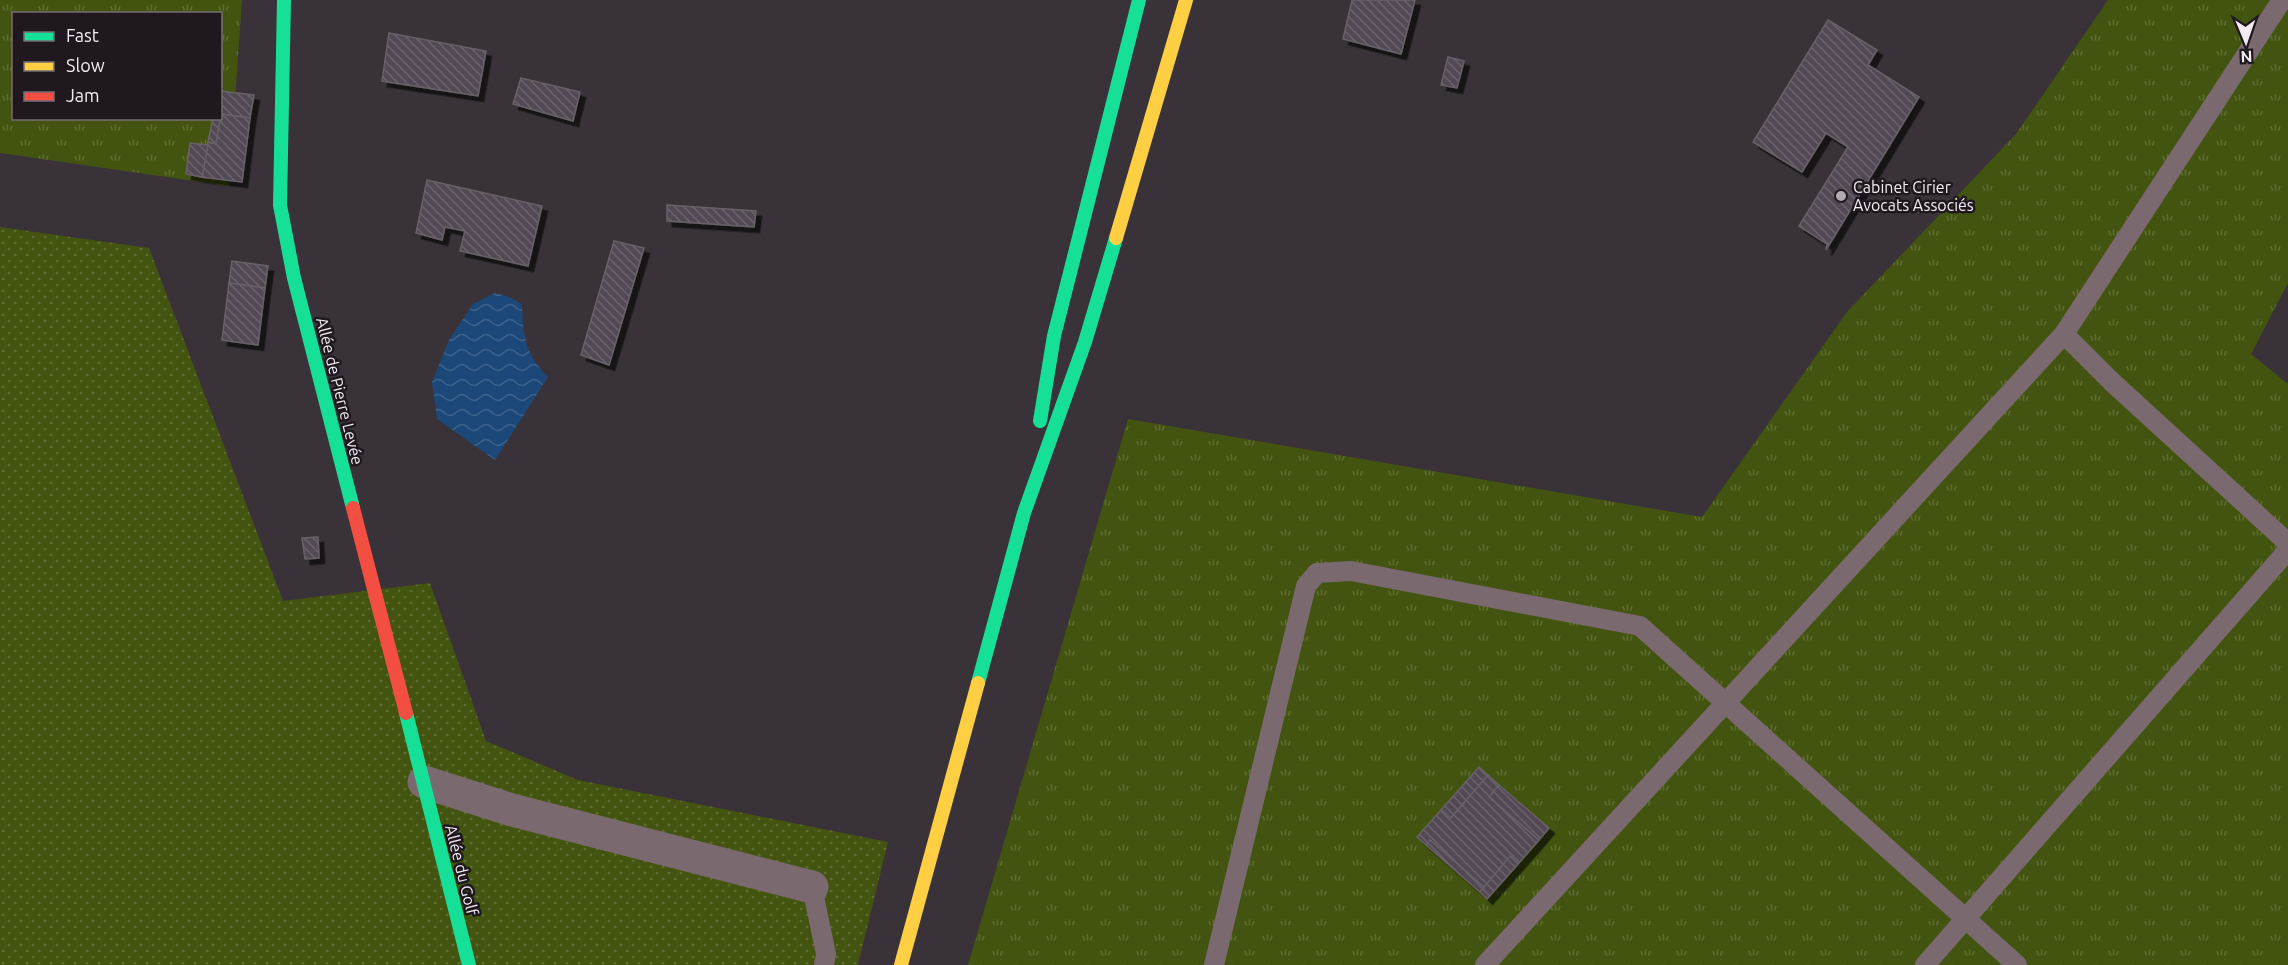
<svg xmlns="http://www.w3.org/2000/svg" width="2288" height="965" font-family="Ubuntu,sans-serif">
  <style>
    .grass { fill: url(#grass-dots) }
    .park { fill: url(#park-tufts); fill-rule: evenodd }
    .water { fill: url(#water-waves) }
    .building { fill: url(#building-back-hatch); stroke: #676267; stroke-width: 1.5; filter: url(#shadow) }
    .lines { fill: none; stroke-linecap: round; stroke-linejoin: round }
    .lane { stroke: #7a696e; stroke-width: 20 }
    .street { stroke: #7a696e; stroke-width: 33 }
    .fast { stroke: #16e098; stroke-width: 14 }
    .slow { stroke: #ffcf43; stroke-width: 14 }
    .jam { stroke: #f24e42; stroke-width: 14 }
    .poi-dot { fill: #b2aab1; stroke: #1f191f; stroke-width: 2 }
    .labels { text-anchor: middle; dominant-baseline: central; stroke-width: 5; stroke-linejoin: round; paint-order: stroke }
    .poi-label { font-size: 16px; fill: #f3eaf2; stroke: #1f191f; text-anchor: start }
    .street-label { font-size: 16px; fill: #f3eaf2; stroke: #1f191f }
  </style>
  <defs>
    <pattern id="grass-dots" width="8" height="8" patternUnits="userSpaceOnUse" patternTransform="scale(1.5)"><rect width="8" height="8" fill="#435410"/><path d="M2 2h.1M6 6h.1" fill="none" stroke="#5f6d33" stroke-width="1.8" stroke-linecap="round"/></pattern>
    <pattern id="park-tufts" width="24" height="20" patternUnits="userSpaceOnUse" patternTransform="scale(1.5)"><rect width="24" height="20" fill="#435410"/><path d="M3 7l-1-3M5 7V3M7 7l1-3M15 17l-1-3M17 17v-4M19 17l1-3" fill="none" stroke="#5f6d33"/></pattern>
    <pattern id="water-waves" width="16" height="10" patternUnits="userSpaceOnUse" patternTransform="scale(1.5)"><rect width="16" height="10" fill="#1b4878"/><path d="M0 5q4-4 8 0t8 0" fill="none" stroke="#3d638c"/></pattern>
    <pattern id="building-back-hatch" width="6" height="6" patternUnits="userSpaceOnUse" patternTransform="scale(1.5)"><rect width="6" height="6" fill="#524855"/><path d="M-1 5l2 2M0 0l6 6M5-1l2 2" fill="none" stroke="#6b636e"/></pattern>
    <filter id="shadow"><feDropShadow dx="5.5" dy="5.5" stdDeviation="0" flood-color="#0009"/></filter>
  </defs>
  <rect width="100%" height="100%" fill="#393238"/>
  <path class="grass" d="M0,227L149,248L283,601L430,583L486,741L578,780L888,842L858,965H0Z"/>
  <g class="park">
    <path d="M0,0H242L229,186L0,153ZM14,14H220V118H14Z"/>
    <path d="M2108,0H2288V283L2251,354L2288,384V965H968L1128,419L1702,517L1847,312L2016,134Z"/>
  </g>
  <path class="water" d="M495,293L510,297L522,304C523,336 525,354 548,377L495,460L437,419L432,382L449,340L473,304Z"/>
  <g class="building">
    <path d="M1352,0H1415L1401,54L1343,39Z"/>
    <path d="M1828,20L1877,50L1868,65L1919,97L1826,250L1827,244L1799,226L1848,147L1826,133L1802,172L1753,142Z"/>
    <path d="M389,33L486,51L478,96L382,81Z"/>
    <path d="M1448,57L1464,61L1457,88L1441,85Z"/>
    <path d="M521,78L580,92L573,121L513,104Z"/>
    <path d="M220,91L254,95L250,118L221,114L216,144L208,142L213,118H220Z"/>
    <path d="M221,114L250,118L242,182L202,177L208,142L216,144Z"/>
    <path d="M190,143L208,145L202,177L186,174Z"/>
    <path d="M427,180L542,206L528,266L460,251L465,231L445,227L442,240L416,233Z"/>
    <path d="M667,205L756,211L754,227L667,221Z"/>
    <path d="M614,241L644,248L609,365L581,355Z"/>
    <path d="M232,261L268,266L265,288L229,283Z"/>
    <path d="M229,283L265,288L258,345L222,340Z"/>
    <path d="M318,537L319,558L305,559L302,538Z"/>
    <path d="M1479,767L1488,775L1451,818L1441,810Z"/>
    <path d="M1488,775L1499,785L1489,797L1539,840L1518,864L1510,856L1484,887L1430,840L1426,845L1417,837L1441,810L1451,818Z"/>
    <path d="M1499,785L1549,828L1539,840L1489,797Z"/>
    <path d="M1430,840L1484,887L1480,892L1426,845Z"/>
    <path d="M1510,856L1518,864L1487,899L1480,892Z"/>
  </g>
  <g class="lines">
    <g class="lane">
      <path d="M2064,334L2112,382L2288,543"/>
      <path d="M812,887L826,954L824,965"/>
      <path d="M1214,965L1306,586L1317,573L1351,571L1640,626L2017,965"/>
      <path d="M1485,965L2064,334L2282,0"/>
      <path d="M1925,965L2288,550"/>
    </g>
    <path class="street" d="M424,782L512,810L812,887"/>
    <g class="fast">
      <path d="M284,0L280,205L294,278L353,508"/>
      <path d="M1040,421L1054,336L1139,0"/>
      <path d="M978,683L1024,513L1085,342L1116,238"/>
      <path d="M406,713L469,965"/>
    </g>
    <g class="slow">
      <path d="M1116,238L1186,0"/>
      <path d="M901,965L978,683"/>
    </g>
    <path class="jam" d="M353,508L406,713"/>
  </g>
  <circle class="poi-dot" cx="1841" cy="196" r="6"/>
  <g class="labels">
    <g class="poi-label">
      <text x="1853" y="187">Cabinet Cirier<tspan x="1853" dy="18">Avocats Associés</tspan></text>
    </g>
    <g class="street-label">
      <text transform="translate(340 391) rotate(76)">Allée de Pierre Levée</text>
      <text transform="translate(462 870) rotate(76)">Allée du Golf</text>
    </g>
  </g>
  <rect x="12" y="12" width="210" height="108" fill="#1f191f" stroke="#746d73" stroke-width="1.5"/>
  <rect x="24" y="32" width="30" height="9" fill="#16e098" stroke="#746d73" stroke-width="1.5"/>
  <text x="66" y="42" font-size="18" fill="#f3eaf2">Fast</text>
  <rect x="24" y="62" width="30" height="9" fill="#ffcf43" stroke="#746d73" stroke-width="1.5"/>
  <text x="66" y="72" font-size="18" fill="#f3eaf2">Slow</text>
  <rect x="24" y="92" width="30" height="9" fill="#f24e42" stroke="#746d73" stroke-width="1.5"/>
  <text x="66" y="102" font-size="18" fill="#f3eaf2">Jam</text>
  <g transform="translate(2246 42) rotate(178)" stroke="#1f191f" stroke-width="4.5" paint-order="stroke">
  <path d="M0-4.5L10 22L0 15L-10 22Z" fill="#f3eaf2"/>
  <text y="-9" font-size="16" font-weight="bold" text-anchor="middle" fill="#f3eaf2">N</text>
  </g>
</svg>
